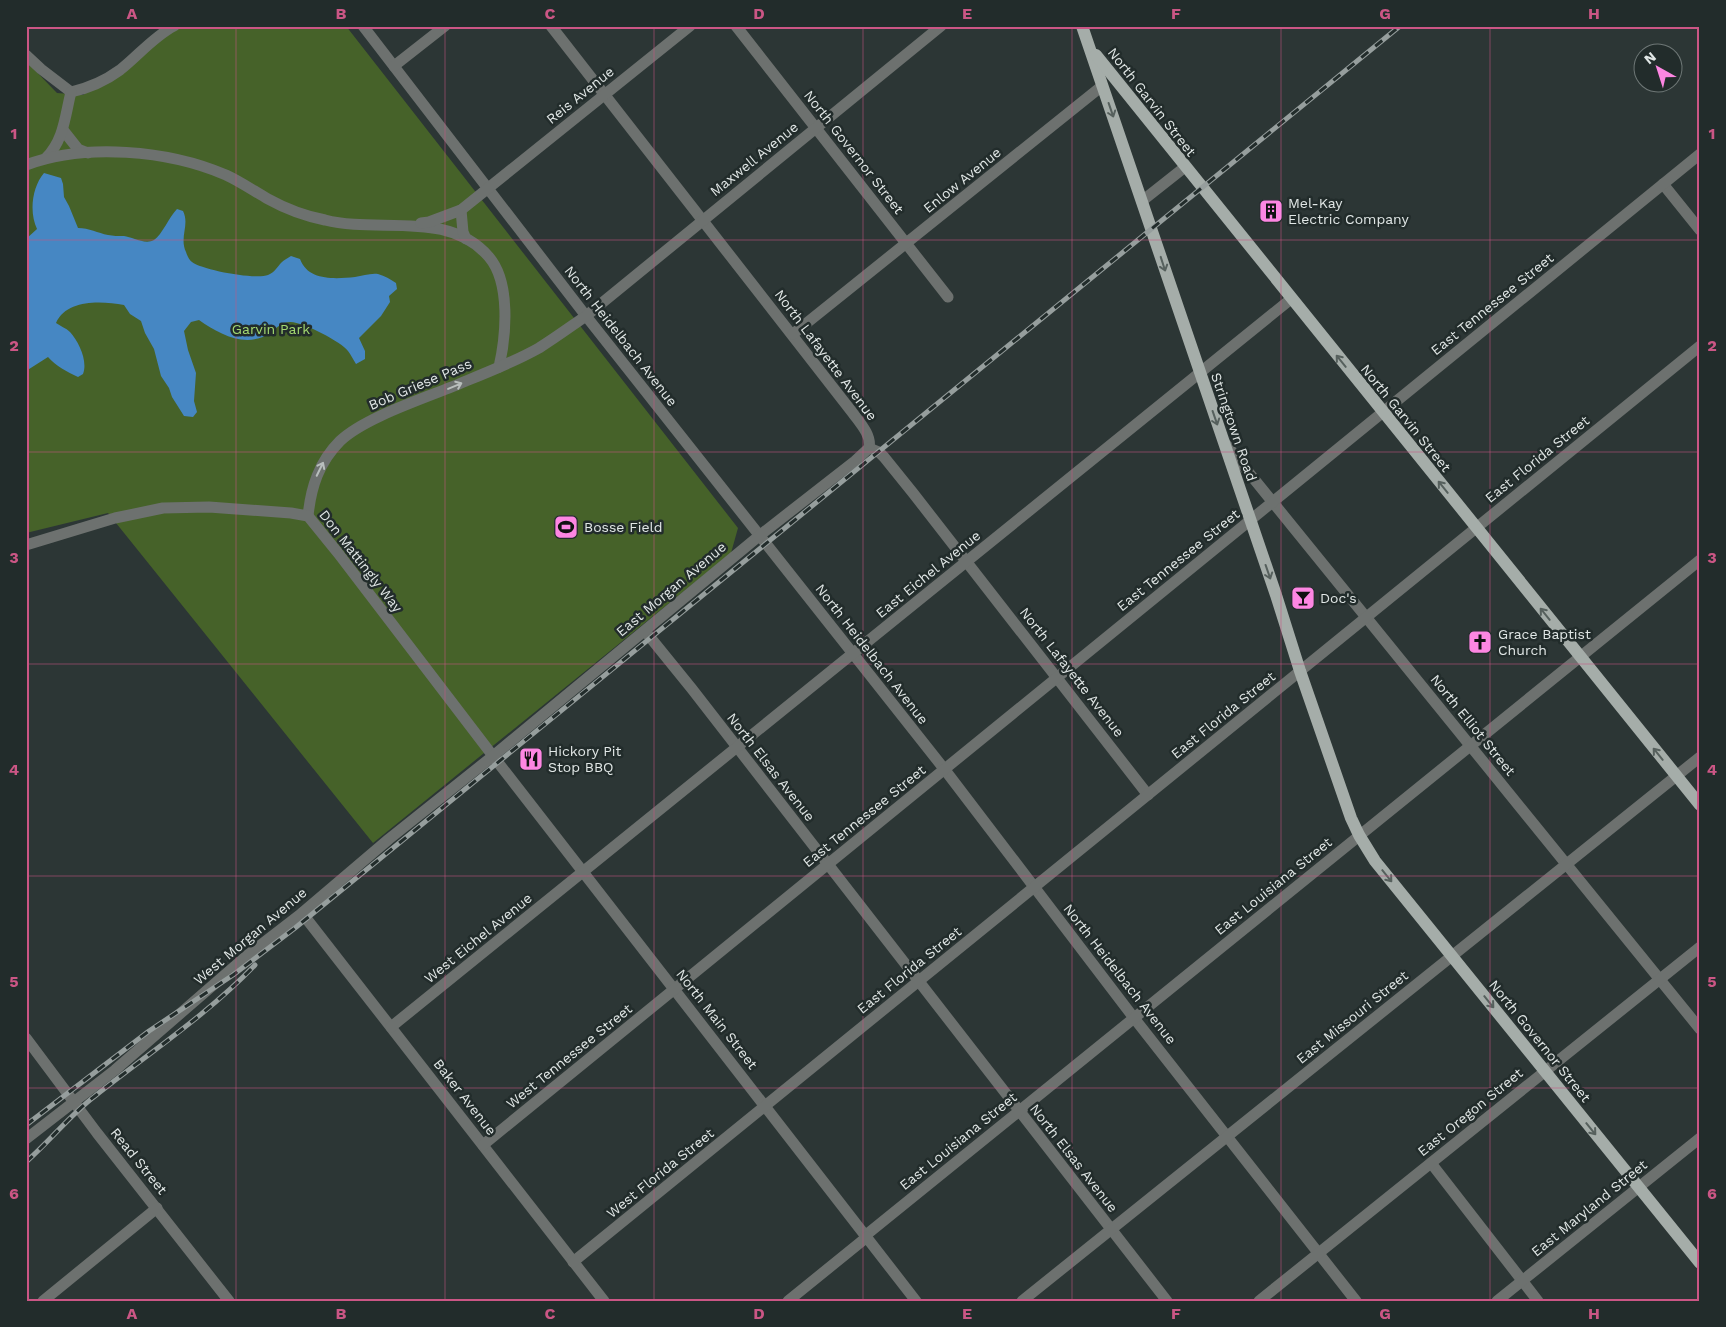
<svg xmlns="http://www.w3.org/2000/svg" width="1726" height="1327" font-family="'Work Sans',sans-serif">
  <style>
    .green { fill: #466229 }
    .water { fill: #4687c3 }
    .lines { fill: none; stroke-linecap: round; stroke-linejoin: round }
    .minor { stroke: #6d716f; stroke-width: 11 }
    .major { stroke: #a5ada9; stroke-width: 12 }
    .rail-casing { stroke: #969e9d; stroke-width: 5 }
    .rail { stroke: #222c2b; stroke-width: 3; stroke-dasharray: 9; stroke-linecap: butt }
    .oneway { stroke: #56605d }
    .oneway2 { stroke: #b8bebc }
    .grid { fill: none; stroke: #cb5685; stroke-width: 1; stroke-opacity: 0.55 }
    .labels { text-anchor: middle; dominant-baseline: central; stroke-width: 5; stroke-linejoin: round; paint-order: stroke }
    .street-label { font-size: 14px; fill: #e1e7e6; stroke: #222c2b }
    .poi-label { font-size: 14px; fill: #e1e7e6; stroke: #222c2b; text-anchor: start }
    .park-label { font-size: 14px; fill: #a3d871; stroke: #222c2b }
    .neatline { fill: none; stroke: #cb5685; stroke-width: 2 }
    .grid-label { font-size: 16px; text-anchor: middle; font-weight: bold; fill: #cb5685 }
  </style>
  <rect width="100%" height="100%" fill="#2c3635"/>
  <path class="green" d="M184,26H346L738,528L731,553L373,843L108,513L26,533V61L57,93L83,95L170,32Z"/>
  <path class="water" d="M44,173L61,178L63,184L64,197L69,206L78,228C89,228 98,233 108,235C113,236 118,236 124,236C132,237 145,245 154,240C162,235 169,217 177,209L183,211C190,225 179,237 186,252C187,255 189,260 192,262C202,270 256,280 268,275C275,272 277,267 282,262C284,260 288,258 291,256L300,259C308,281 335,279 355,277C363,276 370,273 378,274C385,276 390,279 396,283L397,289L389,296L390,302L381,316L359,338L365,351V359L356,364C353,359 351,355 348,351C342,342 301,321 290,322C281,322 277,328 270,333C246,349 219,334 199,320L191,322L184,331L188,350L196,373L194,401L197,412L193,417L184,416L172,397L169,388L161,376L154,349L145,333L141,321L130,314L124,305C101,301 67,299 56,323C60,326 66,328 70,332C79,342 88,361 83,374L78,377C67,372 56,366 48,357L26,371V239L37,229C29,212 32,187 44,173Z"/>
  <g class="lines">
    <g class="minor">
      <path d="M363,26L586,316L945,770L1134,1018L1356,1301"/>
      <path d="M551,26L852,412C859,422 872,435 869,448"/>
      <path d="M736,26L948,297"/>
      <path d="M26,55L41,69L71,92"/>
      <path d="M394,66L445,26"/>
      <path d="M71,92C89,88 105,81 120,70C138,56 153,37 174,26"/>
      <path d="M63,130L78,149L88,153"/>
      <path d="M46,158C64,140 65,116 71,92"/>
      <path d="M26,165C85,143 168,150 226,175C241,182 254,191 268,199C286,209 305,216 325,220C378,234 448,209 489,257C511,283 506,336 499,367"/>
      <path d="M1663,184L1700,230"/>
      <path d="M1142,201L1185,167"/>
      <path d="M461,210L463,232L466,239"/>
      <path d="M421,223L429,222L461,210L690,26"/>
      <path d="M793,334L1102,86"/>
      <path d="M1224,442L1700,1029"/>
      <path d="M869,448L879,452L884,457L913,493L1148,795"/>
      <path d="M308,516C311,487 319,462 340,441C366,416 432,396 466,381C491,371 516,361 539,348C555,338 570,327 586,316L941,26"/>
      <path d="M26,545L115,518L163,508L209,507L291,513L308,516L338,553L493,756L916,1301"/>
      <path d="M645,631L692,689L1167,1301"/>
      <path d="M302,913L604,1301"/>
      <path d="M391,1027L1291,299"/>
      <path d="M26,1038L97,1133L229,1301"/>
      <path d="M26,1139L115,1070L249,954L302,913L389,839L493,756L759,536L855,461L869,448"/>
      <path d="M483,1145L1700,154"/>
      <path d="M1431,1163L1538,1301"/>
      <path d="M866,1235L1700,560"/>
      <path d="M573,1262L1700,346"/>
      <path d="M43,1301L157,1208"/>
      <path d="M788,1301L867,1237"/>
      <path d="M1022,1301L1700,757"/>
      <path d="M1259,1301L1700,947"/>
      <path d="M1497,1301L1700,1138"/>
    </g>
    <g class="major">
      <path d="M1082,26L1276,595L1300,671L1351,818L1359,835L1375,861L1700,1263"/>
      <path d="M1096,55L1700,805"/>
    </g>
    <g class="rail-casing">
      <g id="rail">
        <path d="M26,1125L149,1031L233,975L295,928L1400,26"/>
        <path d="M26,1162C50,1141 71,1114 95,1096C149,1053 207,1015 255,965"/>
      </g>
    </g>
    <use href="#rail" class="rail"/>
  </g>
  <defs><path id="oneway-shaft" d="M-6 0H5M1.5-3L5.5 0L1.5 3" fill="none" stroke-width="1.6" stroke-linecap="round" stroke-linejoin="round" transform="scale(1.25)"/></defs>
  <g class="oneway">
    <use href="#oneway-shaft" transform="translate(1111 110) rotate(71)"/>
    <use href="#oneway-shaft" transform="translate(1163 264) rotate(72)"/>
    <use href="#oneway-shaft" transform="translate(1341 361) rotate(-129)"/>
    <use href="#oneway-shaft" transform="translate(1215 418) rotate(71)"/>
    <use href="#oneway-shaft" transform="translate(1443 487) rotate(-129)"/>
    <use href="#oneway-shaft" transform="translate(1268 572) rotate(71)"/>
    <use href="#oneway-shaft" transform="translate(1545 614) rotate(-129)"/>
    <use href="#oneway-shaft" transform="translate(1658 754) rotate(-129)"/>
    <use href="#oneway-shaft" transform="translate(1387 876) rotate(51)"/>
    <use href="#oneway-shaft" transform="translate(1489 1002) rotate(51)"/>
    <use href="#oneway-shaft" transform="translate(1591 1129) rotate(51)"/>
  </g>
  <g class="oneway2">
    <use href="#oneway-shaft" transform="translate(455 386) rotate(-23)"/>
    <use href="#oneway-shaft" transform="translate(320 469) rotate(-64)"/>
  </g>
  <path class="grid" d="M236,26V1301M445,26V1301M654,26V1301M863,26V1301M1072,26V1301M1281,26V1301M1490,26V1301M26,240H1700M26,452H1700M26,664H1700M26,876H1700M26,1088H1700"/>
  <defs>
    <g id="building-square" transform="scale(1.25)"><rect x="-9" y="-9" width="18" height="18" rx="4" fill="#fd86e2" stroke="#222c2b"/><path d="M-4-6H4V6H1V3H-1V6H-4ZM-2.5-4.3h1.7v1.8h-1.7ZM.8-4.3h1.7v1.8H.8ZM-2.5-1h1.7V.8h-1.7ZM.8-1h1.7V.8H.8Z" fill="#111"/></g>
    <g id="stadium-square" transform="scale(1.25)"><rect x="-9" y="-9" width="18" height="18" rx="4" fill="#fd86e2" stroke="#222c2b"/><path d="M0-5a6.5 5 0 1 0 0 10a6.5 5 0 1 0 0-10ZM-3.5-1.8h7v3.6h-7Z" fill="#111"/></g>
    <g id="bar-square" transform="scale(1.25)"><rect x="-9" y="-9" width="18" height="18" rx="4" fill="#fd86e2" stroke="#222c2b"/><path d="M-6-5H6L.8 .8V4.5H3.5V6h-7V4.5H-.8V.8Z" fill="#111"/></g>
    <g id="church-square" transform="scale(1.25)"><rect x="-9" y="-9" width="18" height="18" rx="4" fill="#fd86e2" stroke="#222c2b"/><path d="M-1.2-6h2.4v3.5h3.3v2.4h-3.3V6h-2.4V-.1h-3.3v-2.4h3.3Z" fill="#111"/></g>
    <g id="restaurant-square" transform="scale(1.25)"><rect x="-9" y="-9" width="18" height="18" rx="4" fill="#fd86e2" stroke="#222c2b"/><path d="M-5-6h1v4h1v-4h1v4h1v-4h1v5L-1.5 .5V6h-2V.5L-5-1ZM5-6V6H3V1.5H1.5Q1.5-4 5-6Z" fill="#111"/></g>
  </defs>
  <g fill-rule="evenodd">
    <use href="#building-square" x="1271" y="211"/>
    <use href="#stadium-square" x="566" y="527"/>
    <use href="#bar-square" x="1303" y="598"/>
    <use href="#church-square" x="1480" y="642"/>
    <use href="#restaurant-square" x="531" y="759"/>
  </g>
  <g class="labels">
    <g class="street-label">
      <text transform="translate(580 95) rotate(-39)">Reis Avenue</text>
      <text transform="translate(1152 102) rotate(52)">North Garvin Street</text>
      <text transform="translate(854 152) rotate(52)">North Governor Street</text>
      <text transform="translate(754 159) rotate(-39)">Maxwell Avenue</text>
      <text transform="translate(962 180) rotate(-39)">Enlow Avenue</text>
      <text transform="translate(1492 304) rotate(-39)">East Tennessee Street</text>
      <text transform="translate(621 336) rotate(52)">North Heidelbach Avenue</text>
      <text transform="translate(826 355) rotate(53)">North Lafayette Avenue</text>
      <text transform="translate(420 384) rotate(-23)">Bob Griese Pass</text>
      <text transform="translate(1406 418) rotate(51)">North Garvin Street</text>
      <text transform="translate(1234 427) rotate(71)">Stringtown Road</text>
      <text transform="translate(1537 459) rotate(-39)">East Florida Street</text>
      <text transform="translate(1178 560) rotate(-39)">East Tennessee Street</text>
      <text transform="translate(361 561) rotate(52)">Don Mattingly Way</text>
      <text transform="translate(928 574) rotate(-39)">East Eichel Avenue</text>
      <text transform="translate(671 589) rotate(-40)">East Morgan Avenue</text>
      <text transform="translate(872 654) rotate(52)">North Heidelbach Avenue</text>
      <text transform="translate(1072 672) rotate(52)">North Lafayette Avenue</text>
      <text transform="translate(1223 715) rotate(-39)">East Florida Street</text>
      <text transform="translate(1473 725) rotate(51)">North Elliot Street</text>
      <text transform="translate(771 767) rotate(52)">North Elsas Avenue</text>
      <text transform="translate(864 816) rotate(-39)">East Tennessee Street</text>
      <text transform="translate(1273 886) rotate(-39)">East Louisiana Street</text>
      <text transform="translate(250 936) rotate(-40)">West Morgan Avenue</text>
      <text transform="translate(478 938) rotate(-39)">West Eichel Avenue</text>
      <text transform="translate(909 970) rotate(-39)">East Florida Street</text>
      <text transform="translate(1120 974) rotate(52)">North Heidelbach Avenue</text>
      <text transform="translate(1352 1017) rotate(-39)">East Missouri Street</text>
      <text transform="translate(717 1019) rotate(52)">North Main Street</text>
      <text transform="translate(1540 1041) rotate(51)">North Governor Street</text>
      <text transform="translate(569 1056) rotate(-39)">West Tennessee Street</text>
      <text transform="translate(465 1097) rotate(52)">Baker Avenue</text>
      <text transform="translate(1470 1112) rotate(-39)">East Oregon Street</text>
      <text transform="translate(958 1141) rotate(-39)">East Louisiana Street</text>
      <text transform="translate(1074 1158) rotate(52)">North Elsas Avenue</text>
      <text transform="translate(139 1161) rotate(51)">Read Street</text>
      <text transform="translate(660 1173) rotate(-39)">West Florida Street</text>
      <text transform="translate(1589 1208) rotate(-39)">East Maryland Street</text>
    </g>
    <g class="poi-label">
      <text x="1288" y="203">Mel-Kay<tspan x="1288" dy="16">Electric Company</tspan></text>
      <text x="584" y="527">Bosse Field</text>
      <text x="1320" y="598">Doc's</text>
      <text x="1498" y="634">Grace Baptist<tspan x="1498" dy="16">Church</tspan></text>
      <text x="548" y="751">Hickory Pit<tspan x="548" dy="16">Stop BBQ</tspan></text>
    </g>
    <g class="park-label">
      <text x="271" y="329">Garvin Park</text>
    </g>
  </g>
  <rect width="1726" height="1327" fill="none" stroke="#222c2b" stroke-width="55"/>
  <g transform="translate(1658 68) rotate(321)"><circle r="24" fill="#222c2b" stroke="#6e7776"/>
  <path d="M0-4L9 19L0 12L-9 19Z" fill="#fd86e2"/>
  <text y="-8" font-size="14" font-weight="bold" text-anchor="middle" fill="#e1e7e6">N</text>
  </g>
  <rect x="28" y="28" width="1670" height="1272" class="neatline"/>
  <g class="grid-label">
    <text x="132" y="19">A</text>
    <text x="341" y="19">B</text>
    <text x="550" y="19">C</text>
    <text x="759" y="19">D</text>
    <text x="967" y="19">E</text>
    <text x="1176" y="19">F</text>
    <text x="1385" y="19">G</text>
    <text x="1594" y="19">H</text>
    <text x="14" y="139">1</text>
    <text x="1712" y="139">1</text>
    <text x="14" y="351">2</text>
    <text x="1712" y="351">2</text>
    <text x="14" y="563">3</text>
    <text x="1712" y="563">3</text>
    <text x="14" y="775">4</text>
    <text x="1712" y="775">4</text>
    <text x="14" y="987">5</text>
    <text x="1712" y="987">5</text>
    <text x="14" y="1199">6</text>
    <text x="1712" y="1199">6</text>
    <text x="132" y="1319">A</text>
    <text x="341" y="1319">B</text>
    <text x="550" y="1319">C</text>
    <text x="759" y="1319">D</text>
    <text x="967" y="1319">E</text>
    <text x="1176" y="1319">F</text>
    <text x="1385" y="1319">G</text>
    <text x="1594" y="1319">H</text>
  </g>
</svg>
